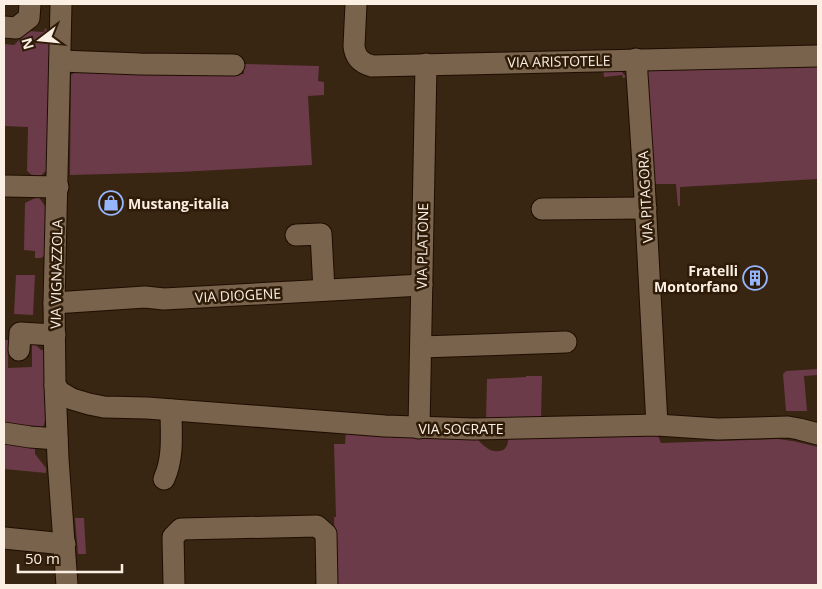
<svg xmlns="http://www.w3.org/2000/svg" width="822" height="589" font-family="'Open Sans',sans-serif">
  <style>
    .green { fill: #6c3b4a }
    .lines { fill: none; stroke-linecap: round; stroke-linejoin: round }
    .minor-casing { stroke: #1f0e00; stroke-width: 23 }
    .minor { stroke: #79634d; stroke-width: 21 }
    .labels { text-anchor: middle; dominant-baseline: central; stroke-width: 5; stroke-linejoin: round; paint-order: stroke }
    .street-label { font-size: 14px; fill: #fbeee2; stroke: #2e1c08 }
    .poi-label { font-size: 14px; font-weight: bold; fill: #fbeee2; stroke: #2e1c08; text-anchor: start }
  </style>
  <rect width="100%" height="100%" fill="#382512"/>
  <g class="green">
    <path d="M45,28L50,33L48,169L36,180V176H33L27,171L28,127L4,126V44L14,45L28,31L44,32Z"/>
    <path d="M818,62V179L680,187V206H678L676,184H656L652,180L646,74L651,69Z"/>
    <path d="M244,64L319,66L318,81L324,82V95L308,96L312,165L179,172L70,175L71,75L77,71L200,74H244Z"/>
    <path d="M603,68L621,71L626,77L623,78L622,75L604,77Z"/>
    <path d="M36,194L43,203L46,208L44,256L41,258H35V251L24,250L25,203L33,199L36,198Z"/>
    <path d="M16,275H35L33,315L14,314Z"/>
    <path d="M4,340H8V368L32,367V341L41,350H44V366L46,370L45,420L44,425L35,434L4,429Z"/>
    <path d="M818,369V375L804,376L807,411H786L783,374L786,371Z"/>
    <path d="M526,376H542L541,421H486L487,379L526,377Z"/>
    <path d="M346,430L474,436C479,440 482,445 487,448C491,452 503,453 506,447C508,445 508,441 508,439L652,431L658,436L661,443L778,439L793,441L818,447V585H336L334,517H336L334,444H345Z"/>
    <path d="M4,437L35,445V454L46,468V473L4,469Z"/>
    <path d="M75,518H84L86,554H78Z"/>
  </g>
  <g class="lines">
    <g class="minor-casing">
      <g id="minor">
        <path d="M61,4L54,303L55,385L58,459L67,585"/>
        <path d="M356,4L354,46C355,57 361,63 372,66L818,56"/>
        <path d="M4,27L16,28L29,18L30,4"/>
        <path d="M636,59L644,180L657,425"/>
        <path d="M60,61L140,64L234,65"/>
        <path d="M4,186L58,187"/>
        <path d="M542,209L646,208"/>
        <path d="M296,235L321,234L324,290"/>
        <path d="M54,303L145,297L164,299L422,285"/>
        <path d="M421,347L566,342"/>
        <path d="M19,350L20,333L55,335"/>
        <path d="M55,385L60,392L72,399L89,404L104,407L147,408L385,426L473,429L657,425L718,429L788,427L799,429L818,434"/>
        <path d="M419,428L426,64"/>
        <path d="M4,433L30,437L57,439"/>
        <path d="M164,479C174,457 171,433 171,410"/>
        <path d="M4,538L65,544"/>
        <path d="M174,585L173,537L181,529L317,526L326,534L327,585"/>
      </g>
    </g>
    <use href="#minor" class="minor"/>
  </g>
  <defs>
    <g id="shop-ring" transform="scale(1.25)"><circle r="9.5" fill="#2e1c08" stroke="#95b6fd" stroke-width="1.5"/><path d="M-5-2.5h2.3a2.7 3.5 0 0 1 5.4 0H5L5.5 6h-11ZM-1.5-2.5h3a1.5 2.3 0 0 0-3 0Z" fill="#95b6fd"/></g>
    <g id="building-ring" transform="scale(1.25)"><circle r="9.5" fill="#2e1c08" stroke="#95b6fd" stroke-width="1.5"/><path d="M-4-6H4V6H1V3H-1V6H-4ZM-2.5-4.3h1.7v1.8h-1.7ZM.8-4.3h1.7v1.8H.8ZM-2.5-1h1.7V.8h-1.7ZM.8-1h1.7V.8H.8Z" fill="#95b6fd"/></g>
  </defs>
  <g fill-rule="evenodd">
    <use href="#shop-ring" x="111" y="203"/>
    <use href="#building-ring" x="755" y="278"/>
  </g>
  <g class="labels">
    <g class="street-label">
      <text transform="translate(559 61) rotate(-1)">VIA ARISTOTELE</text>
      <text transform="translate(645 197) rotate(-93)">VIA PITAGORA</text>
      <text transform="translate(422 246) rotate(-89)">VIA PLATONE</text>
      <text transform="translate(56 274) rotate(-89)">VIA VIGNAZZOLA</text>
      <text transform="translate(238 295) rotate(-3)">VIA DIOGENE</text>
      <text x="461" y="428">VIA SOCRATE</text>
    </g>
    <g class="poi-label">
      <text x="128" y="203">Mustang-italia</text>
      <text x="738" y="270" text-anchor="end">Fratelli<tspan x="738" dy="16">Montorfano</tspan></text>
    </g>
  </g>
  <rect width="822" height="589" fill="none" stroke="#fbeee2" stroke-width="10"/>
  <g transform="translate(40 40) rotate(254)" stroke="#2e1c08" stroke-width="4" paint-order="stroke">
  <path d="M0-4L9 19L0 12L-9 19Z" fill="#fbeee2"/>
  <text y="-8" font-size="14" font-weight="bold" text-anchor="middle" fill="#fbeee2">N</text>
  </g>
  <path d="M18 564v8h104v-8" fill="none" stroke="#fbeee2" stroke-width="2.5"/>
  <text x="25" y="564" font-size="15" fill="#fbeee2" stroke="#2e1c08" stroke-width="4" paint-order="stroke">50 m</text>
</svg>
